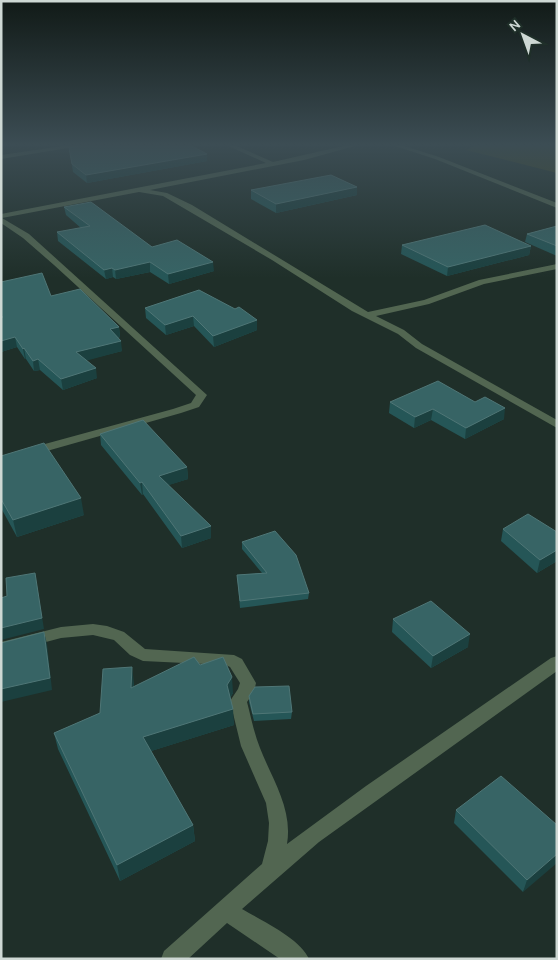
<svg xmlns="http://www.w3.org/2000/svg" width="558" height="960" font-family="Karla,sans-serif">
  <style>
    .green { fill: #3f461f }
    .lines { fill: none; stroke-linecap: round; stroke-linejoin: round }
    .minor { fill: #526651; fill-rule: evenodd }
    .wall { fill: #255657 }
    .shaded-wall { fill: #1b403f }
    .building { fill: #376465; stroke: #4f7676 }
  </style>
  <rect width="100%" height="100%" fill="#1f2f29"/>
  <path class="green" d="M477,144H557V173L466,150Z"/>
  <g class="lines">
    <g class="minor">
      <path d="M77,144H92L1,159V155Z"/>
      <path d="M224,144H232L273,162L352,144H362L304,160L150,190L167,193L192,205L368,312L424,300L479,280L557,264V269L484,284L429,304L376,316L404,330L422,344L557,420V428L416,348L398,334L352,311L272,260L163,196L139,192L2,218L29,234L207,395L199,407L181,413L1,464V456L173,409L191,403L196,395L54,265L23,238L1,223V214L266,163Z"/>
      <path d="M389,144H398L439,157L557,203V208L435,159Z"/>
      <path d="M93,624L107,626L124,632L145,649L234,655L242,659L256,683L254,692L247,702C251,717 254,733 260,748C272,779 293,809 287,844L366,786L551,658L557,656V671L319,842L242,909C261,920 301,939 309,959H280L227,923L188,959H161L164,951L262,864L268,841L269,823L266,803L241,746L230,701L238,689L240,683L230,667L226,665L143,661L130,655L114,640L93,635L61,638L1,654V642L61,627Z"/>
    </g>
  </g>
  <g class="wall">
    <path d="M69,148L207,161L87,183L73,172Z"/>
    <path d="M357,187V195L276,213L251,199V190Z"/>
    <path d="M64,207L152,247L214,271L169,284L150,272L116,279L113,277L106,279L58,241L57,232L81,228L66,215Z"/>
    <path d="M557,226V256L525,242L527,234Z"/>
    <path d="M402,245L531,246L529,255L447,276L401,254Z"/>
    <path d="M1,282L51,296L119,327L120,337L118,338L122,351L86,360L97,378L63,390L40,370L34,371L26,359H25L17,347L1,352Z"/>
    <path d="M199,290L257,330L214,347L194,326L166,335L146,318L145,308Z"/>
    <path d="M390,402L504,419L465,439L431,420L414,428L389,413Z"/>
    <path d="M100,434L187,467L188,479L168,485L211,526V538L182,548L143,494L142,495L101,445Z"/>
    <path d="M1,456L84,515L17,537L1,508Z"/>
    <path d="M503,529L557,532V561L537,573L501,541Z"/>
    <path d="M242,542L309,593L308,599L240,608L237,575L262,573L242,549Z"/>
    <path d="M393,619L468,647L431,668L392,632Z"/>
    <path d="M200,665L233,693L230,698L234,725L151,751L193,825L195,841L120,881L58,749L54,733L100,713L134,683V687Z"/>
    <path d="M249,696L292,712L291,719L254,721L249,702Z"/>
    <path d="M456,810L557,825L523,892L454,823Z"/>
  </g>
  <g class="shaded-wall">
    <path d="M207,154V161L87,183L86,175Z"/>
    <path d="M357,187V195L276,213V204Z"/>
    <path d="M531,246L529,255L447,276L448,267Z"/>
    <path d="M150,262V272L116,279L115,270Z"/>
    <path d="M213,262L214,271L169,284L168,274Z"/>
    <path d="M112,268L113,277L106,279L104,270Z"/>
    <path d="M193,316L194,326L166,335L165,325Z"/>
    <path d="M257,320V330L214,347L213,336Z"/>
    <path d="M119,327L120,337L111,339L110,329Z"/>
    <path d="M15,337L17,347L1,352V341Z"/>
    <path d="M121,341L122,351L78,363L76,352Z"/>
    <path d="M24,348L26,359H25L23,349Z"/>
    <path d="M38,359L40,370L34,371L33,361Z"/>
    <path d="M96,368L97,378L63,390L61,379Z"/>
    <path d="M505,408L504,419L465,439L466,428Z"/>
    <path d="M433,409L431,420L414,428L415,417Z"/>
    <path d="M187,467L188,479L160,488L159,476Z"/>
    <path d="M142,482L143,494L142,495L140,483Z"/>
    <path d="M81,498L84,515L17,537L13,520Z"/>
    <path d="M211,526V538L182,548L181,536Z"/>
    <path d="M557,550V561L537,573L540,560Z"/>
    <path d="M35,573L44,629L1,640V628Z"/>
    <path d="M44,632L47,644L52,690L1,702V689Z"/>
    <path d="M470,634L468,647L431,668L433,656Z"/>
    <path d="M132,667L134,683L133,704L131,688Z"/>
    <path d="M232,677L233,693L228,701L227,685Z"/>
    <path d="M233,709L234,725L145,753L143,737Z"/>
    <path d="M193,825L195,841L120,881L117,865Z"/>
    <path d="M557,854V863L523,892L527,880Z"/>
  </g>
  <g class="building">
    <path d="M91,144H188L207,154L86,175L72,164L69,148Z"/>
    <path d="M331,175L357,187L276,204L251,190Z"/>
    <path d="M91,202L152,247L177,240L213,262L168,274L150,262L115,270L112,268L104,270L57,232L90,226L64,207Z"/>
    <path d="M485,225L531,246L448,267L402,245Z"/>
    <path d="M557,226V246L527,234Z"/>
    <path d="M42,273L51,296L80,289L119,327L110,329L121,341L76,352L96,368L61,379L38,359L33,361L24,348L23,349L15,337L1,341V318L3,317L1,316V282Z"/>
    <path d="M199,290L235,309L239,307L257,320L213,336L193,316L165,325L145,308Z"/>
    <path d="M438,381L475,402L485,397L505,408L466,428L433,409L415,417L390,402Z"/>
    <path d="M143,420L187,467L159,476L211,526L181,536L142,482L140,483L100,434Z"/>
    <path d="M44,443L81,498L13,520L1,499V456Z"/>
    <path d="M528,514L557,532V550L540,560L503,529Z"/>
    <path d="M275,531L296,555L309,593L240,601L237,575L267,573L242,542Z"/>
    <path d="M35,573L42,618L1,628V598L7,596L6,578Z"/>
    <path d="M431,601L470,634L433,656L393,619Z"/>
    <path d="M44,632L50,678L1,689V643Z"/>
    <path d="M194,657L200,665L223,657L232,677L227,685L233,709L143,737L193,825L117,865L54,733L100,713L103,669L132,667L131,688Z"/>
    <path d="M289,686L292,712L253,714L249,696L255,687Z"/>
    <path d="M501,776L557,825V854L527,880L456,810Z"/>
  </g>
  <linearGradient id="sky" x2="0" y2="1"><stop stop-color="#111a17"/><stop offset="0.52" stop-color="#3c4d54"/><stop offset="1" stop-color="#3c4d54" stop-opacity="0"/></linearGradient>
  <rect width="558" height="278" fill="url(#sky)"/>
  <rect width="558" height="960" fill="none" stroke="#ced8d4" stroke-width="5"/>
  <g transform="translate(523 35) rotate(319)" stroke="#1f2f29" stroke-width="4" paint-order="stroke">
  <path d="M0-4L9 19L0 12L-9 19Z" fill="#ced8d4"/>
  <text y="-8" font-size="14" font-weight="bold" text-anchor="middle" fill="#ced8d4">N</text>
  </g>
</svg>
